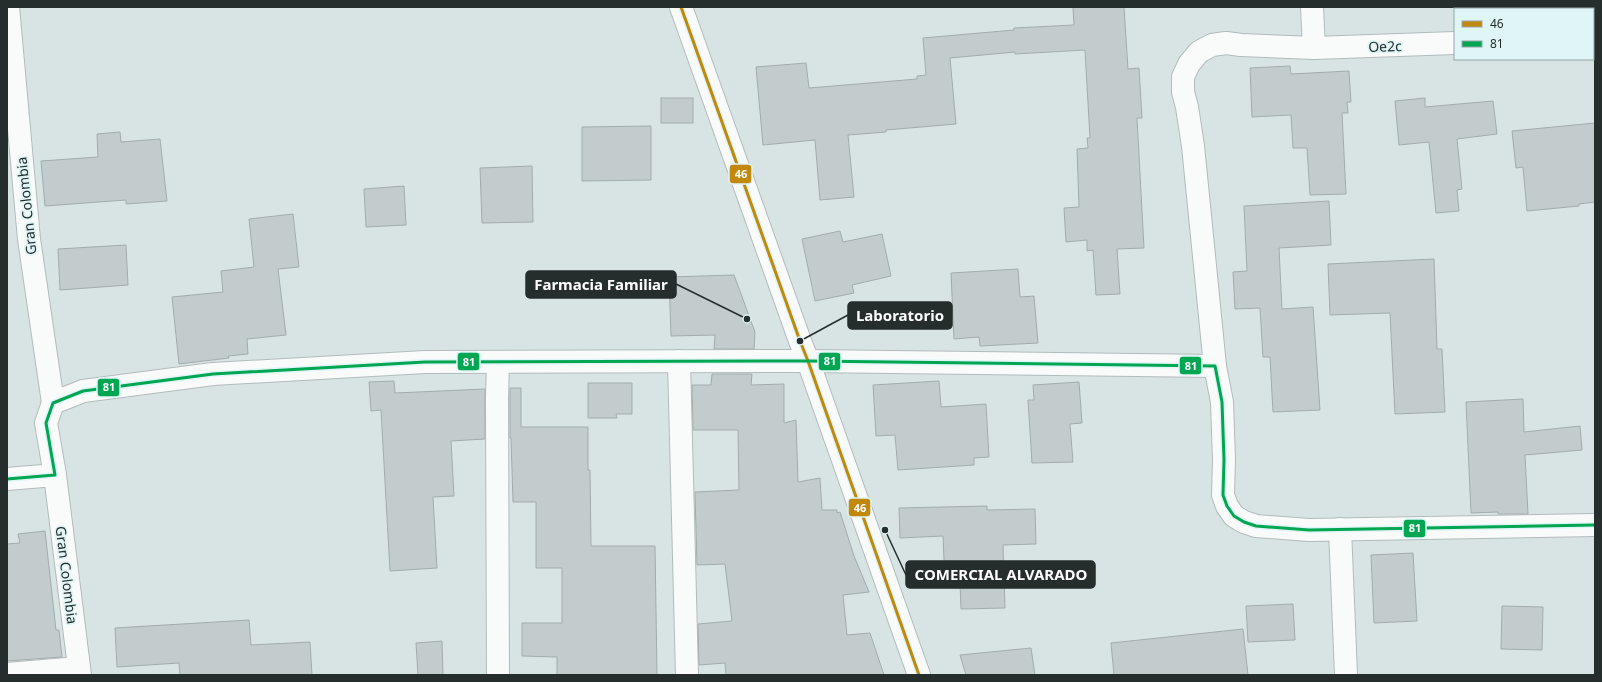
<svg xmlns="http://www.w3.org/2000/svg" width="1602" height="682" font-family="'Noto Sans',sans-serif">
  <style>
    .building { fill: #c3cccc; stroke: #a3acac }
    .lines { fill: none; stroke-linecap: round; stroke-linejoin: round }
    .minor-casing { stroke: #b2bbbb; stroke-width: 24 }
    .minor { stroke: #f9fbfb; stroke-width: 22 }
    .bus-1-casing { stroke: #e0f5f6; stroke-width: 6 }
    .bus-2-casing { stroke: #e0f5f6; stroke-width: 6 }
    .bus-1 { stroke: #c2880b; stroke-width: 3 }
    .bus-2 { stroke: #00a651; stroke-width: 3 }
    .labels { text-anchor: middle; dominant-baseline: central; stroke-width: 3.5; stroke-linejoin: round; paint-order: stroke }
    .street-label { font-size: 14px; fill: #252d2d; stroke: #e0f5f6 }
    .leader { fill: none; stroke: #252d2d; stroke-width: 1.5 }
    .callout-dot { fill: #252d2d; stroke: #e0f5f6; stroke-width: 1.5 }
    .callout { fill: #252d2d; stroke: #252d2d; stroke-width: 1.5 }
    .callout-label { font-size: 15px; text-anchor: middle; font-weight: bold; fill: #fff }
    .line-badge { stroke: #e0f5f6; stroke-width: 1.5 }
    .badge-label { font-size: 11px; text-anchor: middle; font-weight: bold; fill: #fff }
  </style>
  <rect width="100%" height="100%" fill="#d8e4e4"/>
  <g class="building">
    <path d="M1073,7H1124L1128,69L1139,68L1142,118H1137L1144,248L1117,249L1120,294L1096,295L1093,250L1087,251V240L1066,242L1064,208L1079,207L1077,149L1088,148L1087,138H1090L1085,50L1015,54V52L950,58L956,124L886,130V132L848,135L854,197L820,200L815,140L763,145L756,67L806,63L809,88L917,79V76L926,75L923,38L1014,30V28L1074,25Z"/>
    <path d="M1290,66L1291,74L1349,71L1351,102H1347L1348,113H1342L1346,194L1310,195L1307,148H1293L1291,115L1252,117L1250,68Z"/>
    <rect x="661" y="98" width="32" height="25"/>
    <path d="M1425,98V107L1493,101L1497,134L1457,139L1462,189L1457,190L1459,211L1436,213L1429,142L1399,145L1395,101Z"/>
    <path d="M1595,123V202L1579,204V206L1527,211L1523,167L1516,168L1512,131Z"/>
    <path d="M651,126V180L582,181V127Z"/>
    <path d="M120,132L121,142L160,139L167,201L126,204V200L45,206L41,161L98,157L97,134Z"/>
    <path d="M532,166L533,222L482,223L480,168Z"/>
    <path d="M404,186L406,225L366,227L364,189Z"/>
    <path d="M1329,201L1331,245L1279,248L1282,309L1313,307L1320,410L1273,412L1270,357H1263L1260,308L1235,309L1233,272L1247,271L1244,206Z"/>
    <path d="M293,214L299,267L278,269L286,335L247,339L248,354L228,356L229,358L179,364L172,297L223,292L221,271L254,267L249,219Z"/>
    <path d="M840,231L843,242L882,234L891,276L852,285L854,293L815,301L802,239Z"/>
    <path d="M126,245L128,285L60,290L58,249Z"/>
    <path d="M1434,259L1437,349H1442L1445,412L1395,414L1390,313L1330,315L1328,264Z"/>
    <path d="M1018,269L1020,297L1034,296L1038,343L980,346L979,337L954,339L951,273Z"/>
    <path d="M734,275L755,332L754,349H714L715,335L671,336L669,277Z"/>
    <path d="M712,374H752L751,385L784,384V423L796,420L798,482L820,478L822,510H837V513L840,512L854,556L869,592L843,595L847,635L870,633L884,675H726L725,663L699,665L698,624L732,621L725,564L697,565L695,492L739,490L738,430H693L692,385H711Z"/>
    <path d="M394,381L395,393L485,389V439L451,441L454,496L433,497L437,568L390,571L381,410L371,411L369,382Z"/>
    <path d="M939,381L941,407L986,404L989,457L974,458V465L898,470L895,435L876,436L873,385Z"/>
    <path d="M1079,382L1082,423L1070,424L1073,462L1032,463L1028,400H1034L1033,385Z"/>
    <path d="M588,383H632V414H616L617,418H588Z"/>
    <path d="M510,388H521V427H588V470H590L591,546H655L657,675H557V657L522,656V623H562V568H536V502H513L511,438H510Z"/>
    <path d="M1523,399L1524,432L1580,426L1582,450L1525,455L1528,514H1498V512L1471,513L1466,402Z"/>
    <path d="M987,506V510L1035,509L1036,544L1003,545L1005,608L961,609L960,583L945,584L943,536L900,538L899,508Z"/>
    <path d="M45,531L56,630H59L62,657L7,661V544L20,543L18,534Z"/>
    <path d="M1413,553L1417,621L1374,623L1371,555Z"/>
    <path d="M1293,604L1295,640L1248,642L1246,606Z"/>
    <path d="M1502,606L1543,607L1542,650L1501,649Z"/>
    <path d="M249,620L251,645L310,642L312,675H180L179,663L117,667L115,628Z"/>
    <path d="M1243,629L1248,675H1114L1111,643Z"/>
    <path d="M442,641L443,675H418L416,643Z"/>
    <path d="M1031,648L1035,675H966L960,655Z"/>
  </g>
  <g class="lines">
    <g class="minor-casing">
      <g id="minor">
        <path d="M8,7L29,239L53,403"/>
        <path d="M681,7L800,341L808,361L919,675"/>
        <path d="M1593,39H1595"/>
        <path d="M1314,48L1455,43"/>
        <path d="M679,361L687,675"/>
        <path d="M498,362L497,398L498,675"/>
        <path d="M1215,366L1193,146L1187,107L1183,92V77L1189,64L1199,52L1212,45L1226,43L1241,45L1314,48L1312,7"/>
        <path d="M55,475L80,675"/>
        <path d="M7,479L55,475L46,423L53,403L83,391L213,374L425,362L808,361L1215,366L1222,402L1224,460L1223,495L1227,506L1234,516L1244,522L1256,526L1309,530L1595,525"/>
        <path d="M1340,529L1346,675"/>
        <path d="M7,674L79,668"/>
      </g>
    </g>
    <use href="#minor" class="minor"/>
    <g class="bus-1-casing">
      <path id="bus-1" d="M681,7L800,341L808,361L919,675"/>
    </g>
    <g class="bus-2-casing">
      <path id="bus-2" d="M7,479L55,475L46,423L53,403L83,391L213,374L425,362L808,361L1215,366L1222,402L1224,460L1223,495L1227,506L1234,516L1244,522L1256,526L1309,530L1595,525"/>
    </g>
    <use href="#bus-1" class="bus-1"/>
    <use href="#bus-2" class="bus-2"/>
  </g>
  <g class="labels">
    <g class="street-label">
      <text transform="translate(1385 46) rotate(-2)">Oe2c</text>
      <text transform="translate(26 206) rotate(-96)">Gran Colombia</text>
      <text transform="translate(67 575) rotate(83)">Gran Colombia</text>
    </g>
  </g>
  <path class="leader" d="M747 319L676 284M800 341L848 315M885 530L906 575"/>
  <g class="callout-dot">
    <circle cx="747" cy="319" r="4"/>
    <circle cx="800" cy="341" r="4"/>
    <circle cx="885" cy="530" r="4"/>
  </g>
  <g class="callout">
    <rect x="526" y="271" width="150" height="27" rx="4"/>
    <rect x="848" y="302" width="104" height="27" rx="4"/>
    <rect x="906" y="561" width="189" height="27" rx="4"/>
  </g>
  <g class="callout-label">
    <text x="601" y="290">Farmacia Familiar</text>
    <text x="900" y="321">Laboratorio</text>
    <text x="1001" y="580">COMERCIAL ALVARADO</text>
  </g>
  <g class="line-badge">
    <rect x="729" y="164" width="23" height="20" rx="4" fill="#c2880b"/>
    <rect x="818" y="352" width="23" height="19" rx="4" fill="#00a651"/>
    <rect x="457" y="352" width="23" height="19" rx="4" fill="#00a651"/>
    <rect x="1179" y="356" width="23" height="19" rx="4" fill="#00a651"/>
    <rect x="97" y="378" width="23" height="19" rx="4" fill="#00a651"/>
    <rect x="848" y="498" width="23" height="19" rx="4" fill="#c2880b"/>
    <rect x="1403" y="519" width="23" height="19" rx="4" fill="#00a651"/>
  </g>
  <g class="badge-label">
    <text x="741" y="178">46</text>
    <text x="830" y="365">81</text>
    <text x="469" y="366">81</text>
    <text x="1191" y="370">81</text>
    <text x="109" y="391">81</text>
    <text x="860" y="512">46</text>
    <text x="1415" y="532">81</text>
  </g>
  <rect width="1602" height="682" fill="none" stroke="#252d2d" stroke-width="16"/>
  <rect x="1454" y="8" width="140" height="52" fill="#e0f5f6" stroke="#95a5a6"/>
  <rect x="1462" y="21" width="20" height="6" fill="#c2880b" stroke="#95a5a6"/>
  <text x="1490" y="28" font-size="12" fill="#252d2d">46</text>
  <rect x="1462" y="41" width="20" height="6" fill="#00a651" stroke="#95a5a6"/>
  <text x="1490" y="48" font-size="12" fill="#252d2d">81</text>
</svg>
